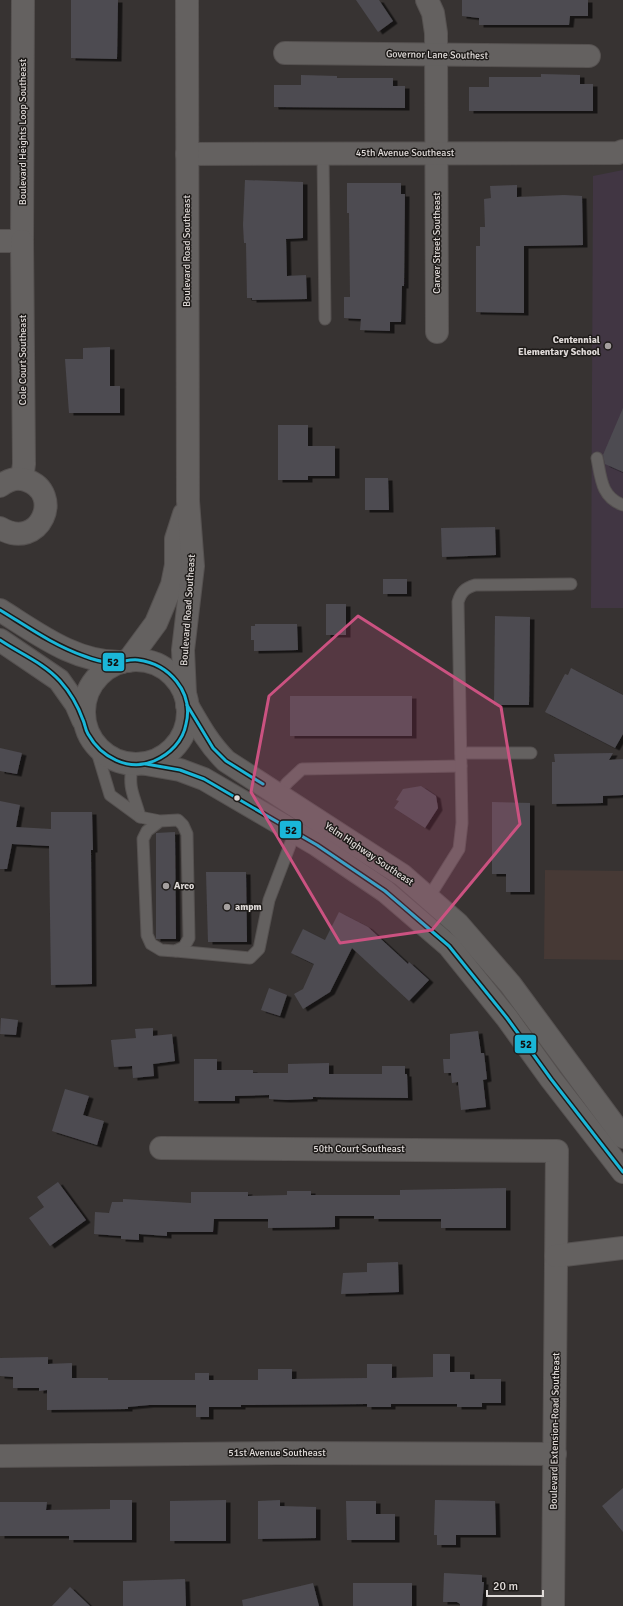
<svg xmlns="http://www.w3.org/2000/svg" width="623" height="1606" font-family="Signika,sans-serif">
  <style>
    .built { fill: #463935 }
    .education { fill: #413643 }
    .building { fill: #4d4b51; filter: url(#shadow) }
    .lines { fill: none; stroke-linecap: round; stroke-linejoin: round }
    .lane-casing { stroke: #555150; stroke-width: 13 }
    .street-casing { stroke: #555150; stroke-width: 24 }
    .secondary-casing { stroke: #555150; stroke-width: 24 }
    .lane { stroke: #646160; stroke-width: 11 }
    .street { stroke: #646160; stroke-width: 22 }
    .secondary { stroke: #646160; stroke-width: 22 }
    .bus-1-casing { stroke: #1e1b19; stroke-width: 6 }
    .bus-1 { stroke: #1ab6d8; stroke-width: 3 }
    .marked { fill: #cb5281; fill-opacity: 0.2; stroke: #cb5281; stroke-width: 3; stroke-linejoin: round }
    .poi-dot { fill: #a5a09f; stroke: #1e1b19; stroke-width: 1.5 }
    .bus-dot { fill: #e0dbd9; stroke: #1e1b19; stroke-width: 1.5 }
    .labels { text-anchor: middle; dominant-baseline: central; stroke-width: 3; stroke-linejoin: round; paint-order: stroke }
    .street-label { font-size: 10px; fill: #e0dbd9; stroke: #1e1b19 }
    .poi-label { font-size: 10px; font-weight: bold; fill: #e0dbd9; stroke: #1e1b19; text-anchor: start }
    .line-badge { stroke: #1e1b19; stroke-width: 1.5 }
    .pale-badge-label { font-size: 11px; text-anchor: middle; font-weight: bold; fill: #111 }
  </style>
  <defs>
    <filter id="shadow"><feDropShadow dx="4.5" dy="2.5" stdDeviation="0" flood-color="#0009"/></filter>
  </defs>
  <rect width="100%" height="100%" fill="#373332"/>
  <path class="built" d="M545,870L623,871V960L544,959Z"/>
  <path class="education" d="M623,170V608H591L593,176Z"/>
  <g class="building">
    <path d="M71,0H118L117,59L71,58Z"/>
    <path d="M356,0H379L393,21L378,32Z"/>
    <path d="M462,0H588V16H570L569,25H479V18L462,16Z"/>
    <path d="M541,74L580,75V84H593V111H469V87H489V77H541Z"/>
    <path d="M301,75L337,76V78H393V86H405V108L274,107V85H301Z"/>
    <path d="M245,180L303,182V238L286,239L287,276L306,275L307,299L252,300V298H247L246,243H244L243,225Z"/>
    <path d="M347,183H401V194H405L404,286H402L401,322H390V331L360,330L361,319L344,318V297H350L349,213H347Z"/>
    <path d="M517,185V197L564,195L582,196L583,245L524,246V313L476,312V246H480V227H485L484,199L491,198L490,186Z"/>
    <path d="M110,347V386H120V413H69L65,359H83V348Z"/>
    <path d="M623,408V472L605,464L603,455Z"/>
    <path d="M278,425H308V446H335V476H308V480H278Z"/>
    <path d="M365,478H388L389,510H365Z"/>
    <path d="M495,527L496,555L442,557L441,528Z"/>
    <rect x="383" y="579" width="24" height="15"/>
    <rect x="326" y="604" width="20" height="31"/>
    <path d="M495,616L530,617L529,705H494Z"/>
    <path d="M255,624H297L298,650L254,651V640H251V626H255Z"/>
    <path d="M571,668L623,695V734L615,748L545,712L565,674L568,675Z"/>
    <rect x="290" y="696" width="122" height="40"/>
    <path d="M0,748L22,753L17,774L0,771Z"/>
    <path d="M613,753L609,760L623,759V795L603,796V803L552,804V762H555L554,754Z"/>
    <path d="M421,786L436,796L438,808L425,828L394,808L399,801L396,800L403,789Z"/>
    <path d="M0,801L20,805L16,827L51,829V812H92L93,850H91L92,984L51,985L49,846L12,844L7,869H0Z"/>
    <path d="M492,802L530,803V892H506V874H492Z"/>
    <path d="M175,832L176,939H156V833Z"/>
    <path d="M206,872H246L247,942H208Z"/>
    <path d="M339,912L368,927L408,964L409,962L429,980L409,1001L352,948L330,992L303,1009L294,994L303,989L314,964L291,953L303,929L325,940Z"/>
    <path d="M269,988L287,995L280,1016L261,1010Z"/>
    <path d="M1,1018L18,1020L16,1035L0,1034Z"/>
    <path d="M153,1028V1036L172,1034L175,1061L153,1064L154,1076L133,1078L132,1066L114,1067L111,1040L136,1038L135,1029Z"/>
    <path d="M478,1031L481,1053H484L487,1079L483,1080L486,1107L461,1110L458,1082L452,1083L451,1073H444L443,1059H450V1034Z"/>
    <path d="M194,1059H217V1070H253V1073H288V1064L329,1063V1074H382V1066H405V1074H407L408,1098L313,1097V1099L286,1100L269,1099V1095L235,1096V1101H194Z"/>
    <path d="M65,1089L89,1096L83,1115L104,1121L97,1145L52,1131Z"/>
    <path d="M58,1182L86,1220L50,1246L29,1218L44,1207L37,1197Z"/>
    <path d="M506,1188V1228H441V1219H374V1216H335V1227L268,1228V1219H214L213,1232H167V1236L139,1234V1240L121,1239V1236L94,1234L95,1212L109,1213L112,1202H123V1199L191,1203V1192H248V1196L287,1195V1191H311V1195H400V1190Z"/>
    <path d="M398,1262L399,1292L341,1294L343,1273L367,1272V1263Z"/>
    <path d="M433,1354H450V1372H470V1379H501V1403H482V1407H457V1404H391V1407H367V1404L241,1405V1407H209V1417H196V1405H149L128,1407V1409L47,1410V1390L39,1391V1388H13V1377L0,1376V1358L48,1357V1364L72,1363V1378H108V1380H195V1373H209V1380H258V1369H292V1379L367,1378V1364H392V1378L433,1377Z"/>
    <path d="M623,1488V1532L602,1506Z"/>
    <path d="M110,1500H132V1540H69V1536H0V1502H47L46,1510L110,1509Z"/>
    <path d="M226,1500V1541H170V1501Z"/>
    <path d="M280,1500V1506L316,1507V1538L258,1539V1501Z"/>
    <path d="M435,1500L495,1501L496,1535H456V1545H437V1535H434Z"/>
    <path d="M346,1501H376V1514H395V1540H347Z"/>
    <path d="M444,1573L482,1575V1582H484L482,1606H460V1604L457,1602H443Z"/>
    <path d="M185,1579L186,1606H123V1581Z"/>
    <path d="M313,1583L319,1606H243L242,1600Z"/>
    <rect x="353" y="1583" width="59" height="23"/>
    <path d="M70,1587L90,1606H52Z"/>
  </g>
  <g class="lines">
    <g class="lane-casing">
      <g id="lane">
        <path d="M323,154L325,319"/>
        <path d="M597,458C601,478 601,497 623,505"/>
        <path d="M95,745L110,795L140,817C134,794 128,790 132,765"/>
        <path d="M461,753H531"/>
        <path d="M278,795L287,783L302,769L461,766"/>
        <path d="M140,817L160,821L178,820L183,825L187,834L189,938L184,947L175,951L161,950L151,944L147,935L143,839L147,831L160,821"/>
        <path d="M429,897L459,849L462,823L458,602C461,592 465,588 475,585L571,584"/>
        <path d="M176,951L250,958L259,949L269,900L295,832"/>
      </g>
    </g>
    <g class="street-casing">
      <g id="street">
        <path d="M427,0L433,13L436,33L437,332"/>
        <path d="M285,53L589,56"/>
        <path d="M187,154L618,153L623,151"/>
        <path d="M0,241H22L23,0"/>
        <path d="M22,241L24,464L22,479"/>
        <path d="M0,486C8,480 17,477 26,480C65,493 40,552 0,528"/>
        <path d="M161,1148L557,1151L553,1606"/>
        <path d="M556,1256L623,1248"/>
        <path d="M0,1456L278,1453L555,1454"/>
      </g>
    </g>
    <g class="secondary-casing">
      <g id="secondary">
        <path d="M0,610C37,633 75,663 122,662"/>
        <path d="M0,640L59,680L76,704L83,720"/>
        <circle cx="136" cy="712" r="52"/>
        <path d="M128,661L156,623L172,585L176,565V539L184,514"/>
        <path d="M185,694L183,650L193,566L188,501L187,0"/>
        <path d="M187,705C199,726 209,744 226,761L402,875L458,924L510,984L623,1137"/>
        <path d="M146,764L180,770L204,779L317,845L385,891L449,946L507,1018L551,1079L623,1172"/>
      </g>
    </g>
    <use href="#lane" class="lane"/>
    <use href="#street" class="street"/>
    <use href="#secondary" class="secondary"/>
    <g class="bus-1-casing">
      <g id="bus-1">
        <path d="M0,610C28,627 53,645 84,656C94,660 104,663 114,662C122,662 130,659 138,660C169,664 194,692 186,724C183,741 170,754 154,761C128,772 101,757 88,734C85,729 85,724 83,720C78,706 69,691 60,681C44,663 19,653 0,640"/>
        <path d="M187,705L213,748L226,761L263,784"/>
        <path d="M146,764L180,770L204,779L317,845L385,891L449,946L507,1018L551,1079L623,1172"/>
      </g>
    </g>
    <use href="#bus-1" class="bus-1"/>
  </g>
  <path class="marked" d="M358,616L501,707L520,824L432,930L340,943L251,792L269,696Z"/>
  <g class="poi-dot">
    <circle cx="608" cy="346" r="4"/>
    <circle cx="166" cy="886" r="4"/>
    <circle cx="227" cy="907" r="4"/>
  </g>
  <circle class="bus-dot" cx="237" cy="798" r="3.5"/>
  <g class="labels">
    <g class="street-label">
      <text transform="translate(437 55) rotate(1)">Governor Lane Southest</text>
      <text transform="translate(23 132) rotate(-90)">Boulevard Heights Loop Southeast</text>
      <text x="405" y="153">45th Avenue Southeast</text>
      <text transform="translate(437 243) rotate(-90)">Carver Street Southeast</text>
      <text transform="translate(187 251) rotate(-90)">Boulevard Road Southeast</text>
      <text transform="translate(23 360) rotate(-90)">Cole Court Southeast</text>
      <text transform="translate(188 610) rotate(-86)">Boulevard Road Southeast</text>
      <text transform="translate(369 854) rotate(34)">Yelm Highway Southeast</text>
      <text x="359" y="1149">50th Court Southeast</text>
      <text transform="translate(555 1431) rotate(-89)">Boulevard Extension-Road Southeast</text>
      <text x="277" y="1453">51st Avenue Southeast</text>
    </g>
    <g class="poi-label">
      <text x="600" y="340" text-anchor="end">Centennial<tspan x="600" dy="12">Elementary School</tspan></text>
      <text x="174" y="886">Arco</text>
      <text x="235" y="907">ampm</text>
    </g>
  </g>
  <g class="line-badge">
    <rect x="102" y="652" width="23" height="20" rx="4" fill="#1ab6d8"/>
    <rect x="279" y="820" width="23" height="19" rx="4" fill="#1ab6d8"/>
    <rect x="514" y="1034" width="23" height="20" rx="4" fill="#1ab6d8"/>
  </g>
  <g class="pale-badge-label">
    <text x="113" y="666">52</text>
    <text x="291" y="834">52</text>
    <text x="526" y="1048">52</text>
  </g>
  <path d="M487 1590v6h56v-6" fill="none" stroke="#e0dbd9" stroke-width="2"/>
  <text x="493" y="1590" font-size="12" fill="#e0dbd9" stroke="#1e1b19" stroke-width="3" paint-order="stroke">20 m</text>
</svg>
